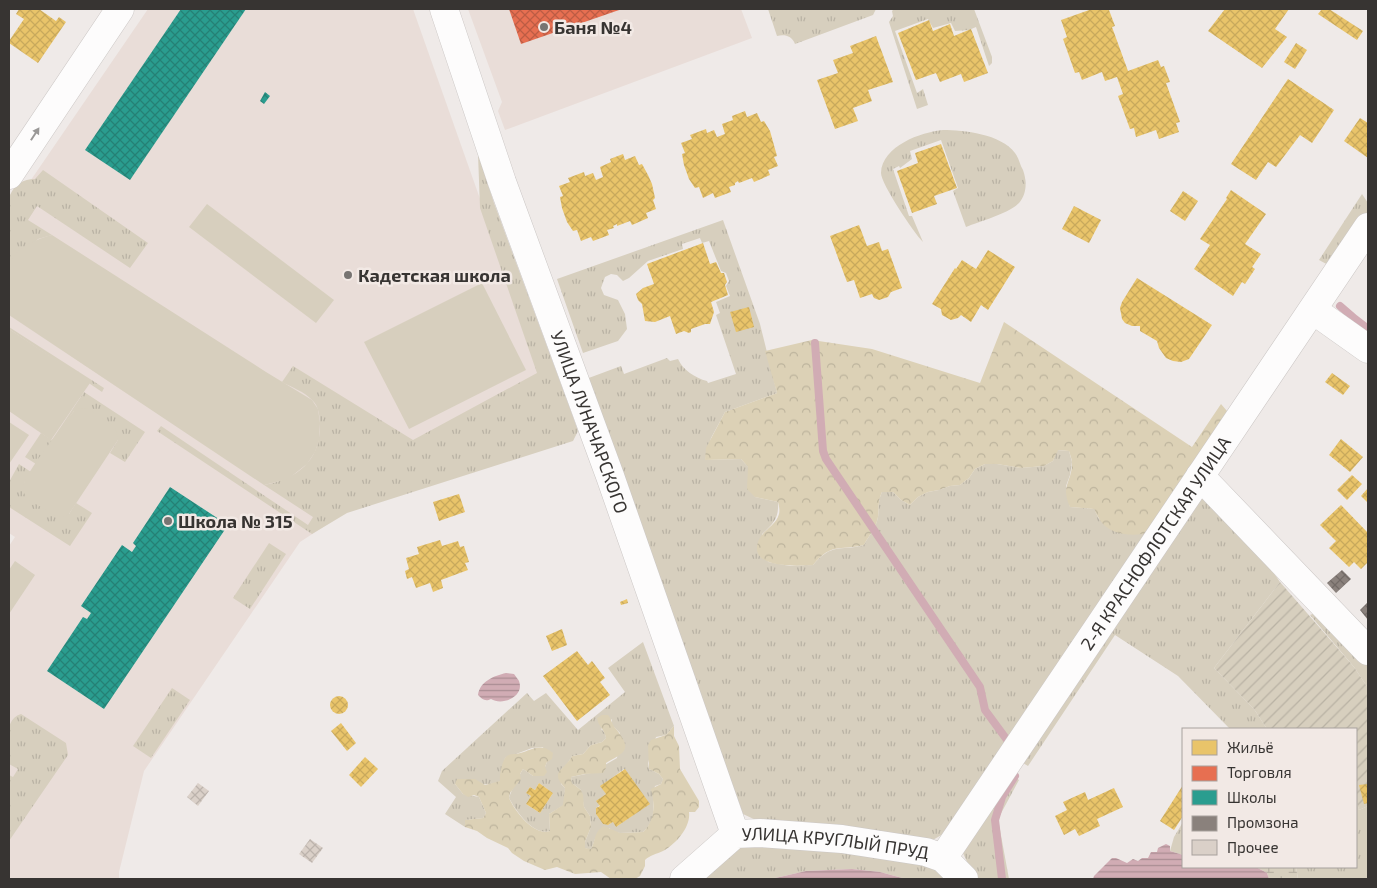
<svg xmlns="http://www.w3.org/2000/svg" width="1377" height="888" font-family="'Exo 2',sans-serif">
  <style>
    .built { fill: #e9ddd8 }
    .grass { fill: url(#grass-tufts); fill-rule: evenodd }
    .forest { fill: url(#forest-crowns) }
    .wetland { fill: url(#wetland-marsh) }
    .park { fill: #d7cfbe }
    .garden { fill: url(#garden-furrows) }
    .water { fill: url(#water-rules) }
    .homes { fill: url(#homes-cross-hatch) }
    .shops { fill: url(#shops-cross-hatch) }
    .schools { fill: url(#schools-cross-hatch) }
    .industry { fill: url(#industry-cross-hatch) }
    .lines { fill: none; stroke-linecap: round; stroke-linejoin: round }
    .stream { stroke: #d1acb4; stroke-width: 8 }
    .building { fill: url(#building-cross-hatch) }
    .minor-casing { stroke: #cbc7c5; stroke-width: 29 }
    .minor { stroke: #fdfcfc; stroke-width: 28 }
    .oneway { fill: #9a9897 }
    .poi-dot { fill: #777472; stroke: #f2e9e5; stroke-width: 2 }
    .labels { text-anchor: middle; dominant-baseline: central; stroke-width: 5; stroke-linejoin: round; paint-order: stroke }
    .poi-label { font-size: 18px; font-weight: bold; fill: #373432; stroke: #f2e9e5; text-anchor: start }
    .street-label { font-size: 18px; fill: #373432; stroke: #f2e9e5 }
  </style>
  <defs>
    <pattern id="grass-tufts" width="24" height="20" patternUnits="userSpaceOnUse" patternTransform="scale(1.25)"><rect width="24" height="20" fill="#d7cfbe"/><path d="M3 7l-1-3M5 7V3M7 7l1-3M15 17l-1-3M17 17v-4M19 17l1-3" fill="none" stroke="#b9b2a4"/></pattern>
    <pattern id="forest-crowns" width="20" height="18" patternUnits="userSpaceOnUse" patternTransform="scale(1.25)"><rect width="20" height="18" fill="#dcd1b6"/><path d="M2 6a3 3 0 1 1 6 0M12 15a3 3 0 1 1 6 0" fill="none" stroke="#bdb49d"/></pattern>
    <pattern id="wetland-marsh" width="20" height="14" patternUnits="userSpaceOnUse" patternTransform="scale(1.25)"><rect width="20" height="14" fill="#d7cfbe"/><path d="M1 5h8M5 5V1M11 12h8M15 12V8" fill="none" stroke="#b9b2a4"/></pattern>
    <pattern id="garden-furrows" width="10" height="10" patternUnits="userSpaceOnUse" patternTransform="scale(1.25)"><rect width="10" height="10" fill="#d7cfbe"/><path d="M-1 1l2-2M0 10L10 0M9 11l2-2" fill="none" stroke="#b9b2a4"/></pattern>
    <pattern id="water-rules" width="6" height="5" patternUnits="userSpaceOnUse" patternTransform="scale(1.25)"><rect width="6" height="5" fill="#d1acb4"/><path d="M0 2.5h6" fill="none" stroke="#aa8d93"/></pattern>
    <pattern id="homes-cross-hatch" width="8" height="8" patternUnits="userSpaceOnUse" patternTransform="scale(1.25)"><rect width="8" height="8" fill="#e9c46a"/><path d="M0 0l8 8M0 8l8-8" fill="none" stroke="#c8a95c"/></pattern>
    <pattern id="shops-cross-hatch" width="8" height="8" patternUnits="userSpaceOnUse" patternTransform="scale(1.25)"><rect width="8" height="8" fill="#e76f51"/><path d="M0 0l8 8M0 8l8-8" fill="none" stroke="#bc5c44"/></pattern>
    <pattern id="schools-cross-hatch" width="8" height="8" patternUnits="userSpaceOnUse" patternTransform="scale(1.25)"><rect width="8" height="8" fill="#2a9d8f"/><path d="M0 0l8 8M0 8l8-8" fill="none" stroke="#258175"/></pattern>
    <pattern id="industry-cross-hatch" width="8" height="8" patternUnits="userSpaceOnUse" patternTransform="scale(1.25)"><rect width="8" height="8" fill="#8a817c"/><path d="M0 0l8 8M0 8l8-8" fill="none" stroke="#726a66"/></pattern>
    <pattern id="building-cross-hatch" width="8" height="8" patternUnits="userSpaceOnUse" patternTransform="scale(1.25)"><rect width="8" height="8" fill="#dad0c8"/><path d="M0 0l8 8M0 8l8-8" fill="none" stroke="#bcb3ac"/></pattern>
  </defs>
  <rect width="100%" height="100%" fill="#efeae8"/>
  <g class="built">
    <path d="M148,9H413L545,383L300,542L144,771L119,872V879H9V546L15,537L9,533V212Z"/>
    <path d="M468,9H741L752,38L505,130L498,111L502,102Z"/>
  </g>
  <g class="grass">
    <path d="M768,9H876L873,15L795,44C792,36 785,34 777,36Z"/>
    <path d="M894,9H974L992,57V63L989,66L976,27L969,30L955,31L951,23L933,28L928,19L895,31L917,93L923,89L928,105L917,109L889,22L893,16L892,11Z"/>
    <path d="M943,130C964,130 1001,134 1015,153C1019,158 1020,165 1023,170C1027,181 1027,194 1019,203C1008,214 980,221 966,227L953,191L958,188L941,140L910,151L912,159L900,168L899,166L893,169L909,216H912L923,242C914,233 881,184 881,173C882,146 921,132 943,130Z"/>
    <path d="M478,154L494,203L572,414L578,431L573,441L347,513L312,534L157,431L161,426L308,525L313,517L264,485C297,479 320,461 320,426C320,417 319,406 312,400C305,392 291,387 282,382L293,366L413,440L537,373L480,208Z"/>
    <path d="M43,170L148,243L130,268L37,206L28,220L52,235L38,239L9,267C9,255 6,202 10,195C15,184 23,179 35,179Z"/>
    <path d="M1362,194L1368,203V215L1332,267L1319,260Z"/>
    <path d="M723,220L760,324L777,393L725,412L711,438L705,460L741,459L748,467L755,497L778,502C779,518 774,523 762,534L768,562L790,566L813,565C833,542 838,552 864,545C867,538 874,531 876,524C881,512 876,505 882,492H893L901,500L910,505L918,497L928,492L939,490L950,486L960,485L969,478L975,469L985,464H997L1021,468L1044,466L1053,461L1057,450L1069,451L1072,462L1070,475L1066,486L1070,507L1094,509L1099,519L1150,532L945,833L931,841L760,822L743,814L586,379L621,366L624,374L667,358L670,361L678,359C683,370 695,378 707,381L708,383L736,374L716,315L720,313L716,302L730,296L726,286L729,281L726,273L721,271L709,241L702,243L700,238L682,244L683,249L648,261L629,278L623,281L617,275L611,274L605,277L601,288L604,295L618,300L625,314L627,329L618,341L583,353L557,279Z"/>
    <path d="M9,327L104,388L102,392L9,329Z"/>
    <path d="M84,392L145,432L125,462L110,453L118,440L74,411L36,464L25,457L41,433L52,440Z"/>
    <path d="M19,464L31,472L24,483L69,514L76,503L92,513L70,546L9,507V482Z"/>
    <path d="M1195,494H1208L1255,545L1280,582L1214,668L1254,709L1267,729H1230L1178,676L1115,635L1028,766L1018,760Z"/>
    <path d="M269,543L286,554L250,609L233,598Z"/>
    <path d="M1320,611L1368,660V688L1354,667L1310,615Z"/>
    <path d="M643,642L674,726L666,735L656,737L648,763L649,769L659,774L663,779L661,784L655,786C649,806 660,816 643,832L620,833L614,832L609,828L595,839L591,850L585,848V842L591,827L590,816L584,807L581,790L572,783L571,777L591,773L617,758L620,733L612,725V719L601,729L605,733L606,738L602,742L591,745L583,754L572,756L566,766L561,769V784L565,788L564,805L549,814L550,831C533,836 516,811 509,798C510,793 520,774 523,769L533,776L545,767L547,762L543,747L532,748L505,758L501,781C489,787 469,783 455,784L463,794L479,797L486,813L483,818L466,820L465,827L445,814L456,797L438,781L442,771L527,693L534,701L546,693L578,730L625,692L608,668ZM624,769L649,804L616,827L613,822L608,825L603,824L596,814V808L600,805L597,801L606,794L601,786ZM539,783L553,793L540,813L526,804L531,796L526,793L530,787L535,790Z"/>
    <path d="M172,688L190,700L151,758L133,746Z"/>
    <path d="M21,714L66,743L68,755L9,841V775L13,777L18,769L9,764C9,748 2,720 21,714Z"/>
    <path d="M1010,773L1019,780L998,819L1009,879H975L962,851Z"/>
    <path d="M1356,800L1359,810L1368,806V879H1298L1296,867H1356Z"/>
    <path d="M1183,822V855L1170,851L1174,837Z"/>
    <path d="M789,841L936,868L950,879H906L880,872L852,869L806,871L771,879H698L733,848Z"/>
  </g>
  <g class="forest">
    <path d="M1004,322L1192,447L1221,404L1227,411L1150,532C1137,536 1120,536 1108,528C1101,524 1097,515 1094,509L1070,507C1060,485 1072,483 1072,463C1072,459 1070,455 1069,451L1058,450L1053,461L1044,466L1021,468L997,464H985L975,469L969,478L960,485L950,486L939,490L928,492L918,497L910,505L901,500L893,492H882C876,505 881,512 876,524C874,531 867,538 864,545C838,551 832,542 813,565C798,566 749,569 758,542C762,530 776,526 779,514C780,511 779,505 778,502L755,497L747,489L748,467L741,459L705,460L706,448L725,412L777,393L765,351L812,340L872,349L980,383Z"/>
    <path d="M602,715H608C612,720 612,725 616,729C633,750 625,752 606,763V768L603,773L585,774L571,777L572,783L581,790L583,795L584,807L590,816L591,827L585,842V848L591,849C596,840 594,831 604,826L620,833L643,832C655,821 655,805 651,789L661,784L663,779L659,774L649,769L648,745L651,740L666,735L674,726V736L679,746L680,769L699,801V807L695,812H689C691,827 676,844 663,851C657,854 650,855 645,860V866L640,876L635,879H611L601,872L575,874L557,867L545,870L524,861L512,853L508,848L487,838L477,831L465,827V820L483,818L486,813L479,797L474,795L468,797L463,794L455,784L457,779H475L485,785L500,781C499,775 502,763 505,758C508,754 512,754 516,754C529,752 540,741 553,753L552,759L547,762L545,767L547,772L544,776H533L523,769L520,774L521,779L510,793L509,798C515,811 533,836 550,831L549,814L563,805L565,788C549,771 564,771 572,756L583,754L591,745L602,742L606,738C605,730 598,726 597,718Z"/>
  </g>
  <path class="wetland" d="M1256,867H1296L1298,879H1269L1267,873Z"/>
  <g class="park">
    <path d="M207,204L334,300L316,323L189,227Z"/>
    <path d="M52,235L266,372L312,400L318,409L320,423L319,440L315,452L307,464L288,479L264,485L9,315C9,301 6,281 9,267C12,249 36,239 52,235Z"/>
    <path d="M482,283L526,370L409,429L364,342Z"/>
    <path d="M9,329L90,383L51,440L9,411Z"/>
    <path d="M78,408L89,409L115,427L118,440L69,514C58,520 50,513 41,507C34,503 23,498 23,488C22,477 65,423 74,411Z"/>
    <path d="M9,422L29,435L9,464Z"/>
    <path d="M15,561L35,575L9,614V570Z"/>
  </g>
  <path class="garden" d="M1280,582L1354,667L1368,688V806L1359,810L1356,800V729H1267L1254,709L1214,668Z"/>
  <g class="water">
    <path d="M506,673L514,674C516,677 518,679 519,681C525,697 502,706 491,699C485,702 482,699 478,695C480,681 494,676 506,673Z"/>
    <path d="M1166,844L1170,846V851L1183,855V867H1256L1267,873L1269,879H1093L1094,876L1112,858H1116L1127,863L1133,859L1138,861L1142,858H1148L1151,852H1157L1158,848Z"/>
    <path d="M852,869L880,872L906,879H771L806,871Z"/>
  </g>
  <g class="homes">
    <path d="M19,9H39L56,21L59,17L66,22L38,63L9,43V41L24,19L16,14Z"/>
    <path d="M1092,9L1109,10L1115,26L1112,27L1128,71L1158,60L1161,67L1164,66L1170,82L1166,83L1180,122L1176,123L1179,132L1159,139L1156,130L1136,137L1134,128L1130,129L1118,96L1123,94L1117,77L1105,81L1102,72L1082,80L1079,72L1075,73L1063,39L1067,37L1061,20Z"/>
    <path d="M1225,9H1289L1275,29L1287,37L1262,68L1208,31Z"/>
    <path d="M1322,9H1329L1363,31L1357,40L1318,14Z"/>
    <path d="M929,20L933,31L950,24L954,36L971,29L988,73L964,82L961,74L940,82L936,73L916,80L898,33Z"/>
    <path d="M876,36L893,82L868,90L872,101L853,108L858,121L835,129L817,80L838,73L833,60L853,53L850,46Z"/>
    <path d="M1296,43L1307,50L1295,69L1284,62Z"/>
    <path d="M1288,79L1334,110L1312,143L1300,135L1276,167L1268,162L1256,180L1231,164Z"/>
    <path d="M745,111L747,117L757,113L761,122L764,121L770,131L777,156L774,157L778,166L768,170L770,175L754,182L752,178L739,183L738,181L735,183V185L729,187L731,192L715,198L713,193L703,198L699,187L695,188L689,179L684,165L682,154L685,153L681,143L692,139L690,135L706,129L707,133L714,130L717,137L725,134L722,124L733,120L732,116Z"/>
    <path d="M1360,118L1368,123V158L1344,141Z"/>
    <path d="M941,144L957,188L934,196L937,204L912,213L897,171L918,163L915,153Z"/>
    <path d="M623,154L625,160L635,156L639,165L642,164L648,175L652,184L655,198L653,200L656,209L646,213L648,218L632,225L630,221L617,226V224L613,226L614,228L607,230L609,235L593,241L591,237L581,241L577,230L573,231L567,222L562,208L560,197L563,196L559,186L570,182L568,178L584,172L585,176L593,173L596,180L603,177L600,167L611,162L610,159Z"/>
    <path d="M1231,190L1266,214L1245,244L1261,254L1252,267L1255,269L1245,284L1242,282L1233,296L1194,269L1210,245L1200,239L1227,199L1226,198Z"/>
    <path d="M1183,191L1198,201L1185,221L1170,211Z"/>
    <path d="M1074,206L1101,220L1089,243L1062,229Z"/>
    <path d="M859,225L867,246L879,242L882,251L888,249L902,288L891,292L888,297L879,300L874,298L872,294L860,298L854,280L847,282L830,236Z"/>
    <path d="M703,243L710,264L716,262L721,273H724L727,282L725,285L728,295L711,302L714,312L710,324H705L691,329V332L689,333L684,331L676,334L670,316L655,322L645,321L642,304L638,300L636,294L643,288L654,284L647,264Z"/>
    <path d="M988,250L1015,267L988,310L981,305L971,322L961,315L958,318L951,320L942,315L941,309L932,304L955,268L956,269L962,260L976,269Z"/>
    <path d="M1137,278L1212,325L1189,359L1181,362L1173,361L1166,358L1159,348L1157,341L1140,331V326H1132L1125,323L1122,319L1120,308L1122,302Z"/>
    <path d="M749,307L754,327L736,332L730,312Z"/>
    <path d="M1332,373L1350,386L1343,395L1325,382Z"/>
    <path d="M1341,439L1363,457L1350,472L1329,455Z"/>
    <path d="M1352,475L1362,484L1347,500L1337,490Z"/>
    <path d="M1368,488V503L1361,496Z"/>
    <path d="M459,494L465,512L439,521L433,502Z"/>
    <path d="M1341,505L1368,533V562L1361,569L1354,562L1349,567L1329,548L1336,541L1320,525Z"/>
    <path d="M440,540L442,546L458,541L460,547L464,546L469,562L465,563L468,570L441,580L443,588L433,592L430,583L416,588L412,577L407,579L405,571L409,569L406,558L419,554L417,547Z"/>
    <path d="M627,599L628,603L621,605L620,602Z"/>
    <path d="M562,629L567,645L552,651L546,636Z"/>
    <path d="M577,651L588,665L592,661L605,678L600,682L610,695L577,721L543,676Z"/>
    <circle cx="339" cy="705" r="9"/>
    <path d="M341,723L356,743L347,751L331,731Z"/>
    <path d="M365,757L378,769L361,787L349,775Z"/>
    <path d="M625,769L650,804L616,827L613,822L608,825L603,824L596,814V808L600,806L596,801L606,794L600,786Z"/>
    <path d="M539,783L553,793L540,813L526,804L531,796L526,793L530,787L535,790Z"/>
    <path d="M1368,784V803L1364,804L1359,785Z"/>
    <path d="M1183,785V816L1174,830L1160,821Z"/>
    <path d="M1114,788L1123,807L1097,819L1100,826L1079,836L1075,829L1064,835L1055,816L1067,810L1063,802L1085,792L1088,800Z"/>
  </g>
  <path class="shops" d="M509,9H622L521,44Z"/>
  <g class="schools">
    <path d="M181,9H246L130,180L85,150Z"/>
    <path d="M265,92L270,96L264,104L260,101Z"/>
    <path d="M170,487L228,525L104,709L47,671L83,617L87,619L91,613L81,606L122,545L132,552L136,546L133,543Z"/>
  </g>
  <g class="industry">
    <path d="M1342,570L1351,579L1336,593L1327,583Z"/>
    <path d="M1368,602V620L1360,610Z"/>
  </g>
  <g class="lines">
    <g class="stream">
      <path d="M1340,306L1355,319L1368,329"/>
      <path d="M815,343L823,451L826,459L980,687L985,710L1010,744"/>
      <path d="M1002,879L995,820L1002,797L1015,776"/>
    </g>
  </g>
  <g class="building">
    <path d="M198,783L209,791L198,806L187,797Z"/>
    <path d="M310,839L323,848L312,863L299,854Z"/>
  </g>
  <g class="lines">
    <g class="minor-casing">
      <g id="minor">
        <path id="s1" d="M444,9L502,182L610,476L735,834"/>
        <path d="M9,175L120,9"/>
        <path d="M1313,310L1368,349"/>
        <path d="M1200,476L1368,651"/>
        <path id="s2" d="M943,858L1368,227"/>
        <path id="s3" d="M684,879L735,834L760,833L842,839L926,852L943,858L964,879"/>
      </g>
    </g>
    <use href="#minor" class="minor"/>
  </g>
  <defs><path id="oneway-solid" d="M-6-.8H1V-3.2L6.5 0L1 3.2V.8H-6Z" transform="scale(1.25)"/></defs>
  <use class="oneway" href="#oneway-solid" transform="translate(35 134) rotate(-57)"/>
  <g class="poi-dot">
    <circle cx="544" cy="27" r="5"/>
    <circle cx="348" cy="275" r="5"/>
    <circle cx="168" cy="521" r="5"/>
  </g>
  <g class="labels">
    <g class="poi-label">
      <text x="554" y="27">Баня №4</text>
      <text x="358" y="275">Кадетская школа</text>
      <text x="178" y="521">Школа № 315</text>
    </g>
    <g class="street-label">
      <text stroke="none"><textPath href="#s1" startOffset="438">УЛИЦА ЛУНАЧАРСКОГО</textPath></text>
      <text stroke="none"><textPath href="#s2" startOffset="380">2-Я КРАСНОФЛОТСКАЯ УЛИЦА</textPath></text>
      <text stroke="none"><textPath href="#s3" startOffset="169">УЛИЦА КРУГЛЫЙ ПРУД</textPath></text>
    </g>
  </g>
  <rect width="1377" height="888" fill="none" stroke="#373432" stroke-width="20"/>
  <rect x="1182" y="728" width="175" height="140" fill="#f2e9e5" stroke="#a7a19d"/>
  <rect x="1192" y="740" width="25" height="15" fill="#e9c46a" stroke="#a7a19d"/>
  <text x="1227" y="753" font-size="15" fill="#373432">Жильё</text>
  <rect x="1192" y="766" width="25" height="15" fill="#e76f51" stroke="#a7a19d"/>
  <text x="1227" y="778" font-size="15" fill="#373432">Торговля</text>
  <rect x="1192" y="790" width="25" height="15" fill="#2a9d8f" stroke="#a7a19d"/>
  <text x="1227" y="803" font-size="15" fill="#373432">Школы</text>
  <rect x="1192" y="816" width="25" height="15" fill="#8a817c" stroke="#a7a19d"/>
  <text x="1227" y="828" font-size="15" fill="#373432">Промзона</text>
  <rect x="1192" y="840" width="25" height="15" fill="#dad0c8" stroke="#a7a19d"/>
  <text x="1227" y="853" font-size="15" fill="#373432">Прочее</text>
</svg>
